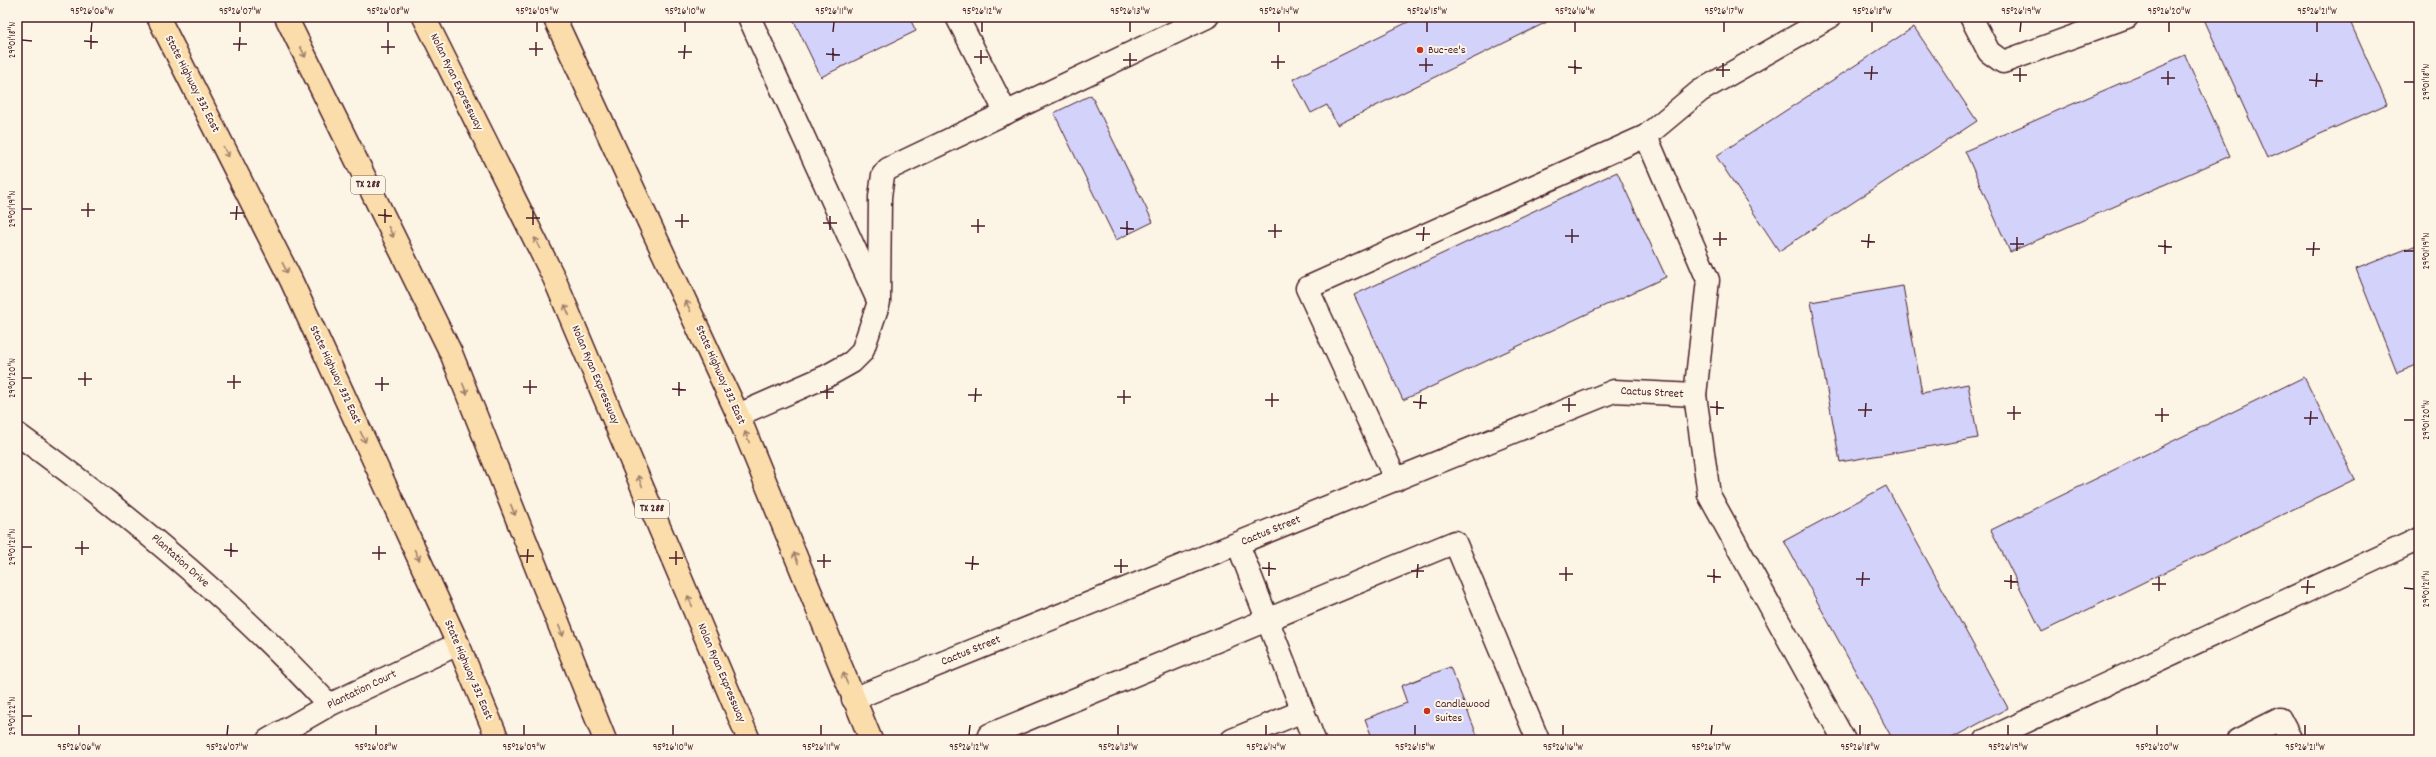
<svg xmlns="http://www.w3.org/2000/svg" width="2436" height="757" font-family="Dekko,sans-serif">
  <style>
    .building { fill: #d2d2fb; stroke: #4a1f2b }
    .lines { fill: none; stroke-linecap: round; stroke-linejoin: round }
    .minor-casing { stroke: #4a1f2b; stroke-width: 25 }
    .major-casing { stroke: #4a1f2b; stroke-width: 25 }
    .highway-casing { stroke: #4a1f2b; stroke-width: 25 }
    .minor { stroke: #fcf5e5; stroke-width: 22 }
    .major { stroke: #faddab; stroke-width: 22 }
    .highway { stroke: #faddab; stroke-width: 22 }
    .oneway { stroke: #a27e6b }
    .ticks { fill: none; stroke: #4a1f2b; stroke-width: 1.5 }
    .poi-dot { fill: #c8321e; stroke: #fcf5e5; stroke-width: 1.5 }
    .labels { text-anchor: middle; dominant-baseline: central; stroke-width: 4; stroke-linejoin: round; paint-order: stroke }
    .shield { fill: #fcf5e5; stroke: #7f5f63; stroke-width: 1 }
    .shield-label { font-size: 11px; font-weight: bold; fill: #4a1f2b }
    .poi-label { font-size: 12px; fill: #4a1f2b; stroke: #fcf5e5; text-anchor: start }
    .street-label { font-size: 12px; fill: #4a1f2b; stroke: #fcf5e5 }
    .neatline { fill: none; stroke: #4a1f2b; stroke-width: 1.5 }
    .ticks-label { font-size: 10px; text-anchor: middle; fill: #4a1f2b }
  </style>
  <rect width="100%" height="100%" fill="#fcf5e5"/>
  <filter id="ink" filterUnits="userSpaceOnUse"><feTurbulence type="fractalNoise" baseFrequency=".025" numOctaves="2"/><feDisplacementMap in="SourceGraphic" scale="8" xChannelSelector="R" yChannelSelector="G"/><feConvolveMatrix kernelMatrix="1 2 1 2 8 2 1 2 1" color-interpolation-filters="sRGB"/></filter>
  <g filter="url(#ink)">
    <g class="building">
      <path d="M792,17H909L916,31L821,77Z"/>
      <path d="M1418,17H1544L1547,22L1337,125L1327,105L1311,113L1293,79Z"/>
      <path d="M2203,17H2348L2387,104L2267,158Z"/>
      <path d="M1914,27L1977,121L1779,251L1716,156Z"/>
      <path d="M2185,55L2230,156L2010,252L1965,151Z"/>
      <path d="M1091,95L1153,222L1116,240L1054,113Z"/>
      <path d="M1617,172L1666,277L1403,400L1354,295Z"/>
      <path d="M2419,244V364L2397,373L2356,269Z"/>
      <path d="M1903,286L1922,393L1968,384L1978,438L1840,462L1811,302Z"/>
      <path d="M2304,377L2355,479L2042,632L1991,530Z"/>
      <path d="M1886,486L2008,708L1948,740H1893L1784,541Z"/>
      <path d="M1450,667L1479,740H1373L1365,719L1407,703L1401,686Z"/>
    </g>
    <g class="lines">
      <g class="minor-casing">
        <g id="minor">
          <path d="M749,17L877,298"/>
          <path d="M957,17L1006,113"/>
          <path d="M1971,17L1989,52L2003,62L2127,17"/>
          <path d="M1646,136L1708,280L1695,395L1709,495L1844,740"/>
          <path d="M738,415L827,376L852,362L862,352L879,302L880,197L883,175L888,169L1207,17"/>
          <path d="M17,434C130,515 235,602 329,705"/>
          <path d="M1396,480L1307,288L1646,136L1700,91L1830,17"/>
          <path d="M1238,544L1314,740"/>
          <path d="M853,699L1614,391L1695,395"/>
          <path d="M268,740L329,705L458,644"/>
          <path d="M991,740L989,735L1455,542L1538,740"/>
          <path d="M1232,740L1303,711"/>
          <path d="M1986,740L2419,539"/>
          <path d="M2238,740L2280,719L2291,740"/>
        </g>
      </g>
      <g class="major-casing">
        <g id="major">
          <path d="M158,17L291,280L458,644L498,740"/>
          <path d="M554,17L738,415L871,740"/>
        </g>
      </g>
      <g class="highway-casing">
        <g id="highway">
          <path d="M286,17L451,353L605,740"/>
          <path d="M424,17L554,278L749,740"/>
        </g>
      </g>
      <use href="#minor" class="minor"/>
      <use href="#major" class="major"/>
      <use href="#highway" class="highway"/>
    </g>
    <defs><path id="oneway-shaft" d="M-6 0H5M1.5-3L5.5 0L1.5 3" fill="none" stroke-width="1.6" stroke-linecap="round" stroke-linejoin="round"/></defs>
    <g class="oneway">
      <use href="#oneway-shaft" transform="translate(303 52) rotate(64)"/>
      <use href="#oneway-shaft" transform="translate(226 152) rotate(63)"/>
      <use href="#oneway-shaft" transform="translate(391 232) rotate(64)"/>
      <use href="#oneway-shaft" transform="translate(537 243) rotate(-116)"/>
      <use href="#oneway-shaft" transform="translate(285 268) rotate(63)"/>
      <use href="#oneway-shaft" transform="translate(688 306) rotate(-115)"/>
      <use href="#oneway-shaft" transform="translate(567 310) rotate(-113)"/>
      <use href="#oneway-shaft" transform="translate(465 389) rotate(68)"/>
      <use href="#oneway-shaft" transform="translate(363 437) rotate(65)"/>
      <use href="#oneway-shaft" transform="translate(747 437) rotate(-112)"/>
      <use href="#oneway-shaft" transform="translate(640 481) rotate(-113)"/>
      <use href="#oneway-shaft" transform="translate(513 510) rotate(68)"/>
      <use href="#oneway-shaft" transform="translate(417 555) rotate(65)"/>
      <use href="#oneway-shaft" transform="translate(796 558) rotate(-112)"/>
      <use href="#oneway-shaft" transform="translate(690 601) rotate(-113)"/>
      <use href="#oneway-shaft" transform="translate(561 631) rotate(68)"/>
      <use href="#oneway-shaft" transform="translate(845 678) rotate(-112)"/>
    </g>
  </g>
  <path class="ticks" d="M91,32L92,22M240,32V22M388,32V22M537,32V22M685,32V22M833,32L834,22M982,32V22M1130,32V22M1279,32V22M1427,32V22M1575,32V22M1724,32V22M1872,32V22M2020,32L2021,22M2169,32V22M2317,32V22M22,40L32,41M84,41L98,42M233,44H247M381,47H395M91,49V35M529,49H543M239,51L240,37M678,52H692M388,54V40M826,54L840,55M536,56V42M974,57H988M684,59L685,45M1123,60H1137M833,61V48M1271,62H1285M981,64V50M1419,65H1433M1130,67V53M1568,67L1582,68M1278,69V55M1716,70H1730M1426,72V58M1864,73H1878M1575,74V60M2013,75H2027M1723,77V63M2161,78H2175M1871,80L1872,66M2309,80L2323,81M2020,82V68M2404,82H2414M2168,85V71M2316,87L2317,73M22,209H32M81,210H95M230,213H244M378,215L392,216M88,217V203M526,218H540M236,220L237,206M675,221H689M385,223V209M823,223H837M533,225V211M971,226H985M682,228V214M1120,228L1134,229M830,230V216M1268,231H1282M978,233V219M1416,234H1430M1127,235V221M1565,236H1579M1275,238V224M1713,239H1727M1423,241L1424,227M1861,241L1875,242M1572,243V229M2010,244H2024M1720,246V232M2158,246L2172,247M1868,248L1869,234M2306,249H2320M2017,251V237M2404,251H2414M2165,254V240M2313,256L2314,242M22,378H32M78,379H92M227,382H241M375,384H389M85,386V372M523,387H537M234,389V375M672,389L686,390M382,391V377M820,392H834M530,394V380M968,395H982M679,396V382M1117,397H1131M827,399V385M1265,400H1279M975,402L976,388M1413,402L1427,403M1124,404V390M1562,405H1576M1272,407V393M1710,407L1724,408M1420,409L1421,395M1858,410H1872M1569,412V398M2007,413H2021M1717,415V401M2155,415H2169M1865,417L1866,403M2304,418H2318M2014,420V406M2404,420H2414M2162,422V408M2310,425L2311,411M22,547H32M75,548H89M224,550L238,551M372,553H386M82,555V541M520,556H534M231,557V543M669,558H683M379,560V546M817,561H831M527,563L528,549M965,563L979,564M676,565V551M1114,566H1128M824,568V554M1262,568L1276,569M972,570L973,556M1411,571H1424M1121,573V559M1559,574H1573M1269,576V562M1707,576L1721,577M1417,578L1418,564M1856,579H1870M1566,581V567M2004,581L2018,582M1714,583V569M2152,584H2166M1862,586L1863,572M2301,587H2315M2404,588L2414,589M2011,589V575M2159,591V577M2307,594L2308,580M22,716H32M79,735V725M227,735L228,725M376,735V725M524,735V725M673,735V725M821,735V725M969,735L970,725M1118,735V725M1266,735V725M1415,735V725M1563,735V725M1711,735L1712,725M1860,735V725M2008,735V725M2157,735V725M2305,735V725"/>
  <g class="poi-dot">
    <circle cx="1420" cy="50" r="4"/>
    <circle cx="1427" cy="711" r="4"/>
  </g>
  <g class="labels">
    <g class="shield">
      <rect x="351" y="176" width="34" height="18" rx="3"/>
      <rect x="635" y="500" width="34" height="18" rx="3"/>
    </g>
    <g class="shield-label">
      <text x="368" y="185">TX 288</text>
      <text x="652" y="509">TX 288</text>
    </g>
    <g class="poi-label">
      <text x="1428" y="50">Buc-ee's</text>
      <text x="1435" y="704">Candlewood<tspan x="1435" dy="14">Suites</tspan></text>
    </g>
    <g class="street-label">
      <text transform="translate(456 82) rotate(64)">Nolan Ryan Expressway</text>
      <text transform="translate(192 84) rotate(63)">State Highway 332 East</text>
      <text transform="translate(335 375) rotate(65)">State Highway 332 East</text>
      <text transform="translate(595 375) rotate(67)">Nolan Ryan Expressway</text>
      <text transform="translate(720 375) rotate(66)">State Highway 332 East</text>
      <text transform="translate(1652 393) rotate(3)">Cactus Street</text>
      <text transform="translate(1271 531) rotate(-22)">Cactus Street</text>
      <text transform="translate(180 561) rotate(42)">Plantation Drive</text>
      <text transform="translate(971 651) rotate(-22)">Cactus Street</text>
      <text transform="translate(468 670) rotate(67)">State Highway 332 East</text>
      <text transform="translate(721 673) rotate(67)">Nolan Ryan Expressway</text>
      <text transform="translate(362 690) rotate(-26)">Plantation Court</text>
    </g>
  </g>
  <rect width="2436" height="757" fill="none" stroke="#fcf5e5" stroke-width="44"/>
  <rect x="22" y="22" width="2392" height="713" class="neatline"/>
  <g class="ticks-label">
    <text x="92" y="14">95°26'06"W</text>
    <text x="240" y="14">95°26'07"W</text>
    <text x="388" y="14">95°26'08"W</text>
    <text x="537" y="14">95°26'09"W</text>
    <text x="685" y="14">95°26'10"W</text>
    <text x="834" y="14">95°26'11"W</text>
    <text x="982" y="14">95°26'12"W</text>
    <text x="1130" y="14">95°26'13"W</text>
    <text x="1279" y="14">95°26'14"W</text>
    <text x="1427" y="14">95°26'15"W</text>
    <text x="1575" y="14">95°26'16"W</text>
    <text x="1724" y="14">95°26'17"W</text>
    <text x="1872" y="14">95°26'18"W</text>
    <text x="2021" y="14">95°26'19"W</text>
    <text x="2169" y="14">95°26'20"W</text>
    <text x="2317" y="14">95°26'21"W</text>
    <text transform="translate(11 40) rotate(-90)" y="4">29°01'18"N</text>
    <text transform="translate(2425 82) rotate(-90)" y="4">29°01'18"N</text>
    <text transform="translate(11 209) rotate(-90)" y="4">29°01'19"N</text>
    <text transform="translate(2425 251) rotate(-90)" y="4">29°01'19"N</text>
    <text transform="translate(11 378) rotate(-90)" y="4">29°01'20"N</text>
    <text transform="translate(2425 420) rotate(-90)" y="4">29°01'20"N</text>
    <text transform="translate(11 547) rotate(-90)" y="4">29°01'21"N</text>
    <text transform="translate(2425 589) rotate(-90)" y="4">29°01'21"N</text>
    <text transform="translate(11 716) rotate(-90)" y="4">29°01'22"N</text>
    <text x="79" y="750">95°26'06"W</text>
    <text x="227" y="750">95°26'07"W</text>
    <text x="376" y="750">95°26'08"W</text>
    <text x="524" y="750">95°26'09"W</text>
    <text x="673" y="750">95°26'10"W</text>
    <text x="821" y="750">95°26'11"W</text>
    <text x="969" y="750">95°26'12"W</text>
    <text x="1118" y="750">95°26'13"W</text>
    <text x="1266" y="750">95°26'14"W</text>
    <text x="1415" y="750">95°26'15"W</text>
    <text x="1563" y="750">95°26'16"W</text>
    <text x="1711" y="750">95°26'17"W</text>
    <text x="1860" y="750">95°26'18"W</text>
    <text x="2008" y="750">95°26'19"W</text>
    <text x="2157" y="750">95°26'20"W</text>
    <text x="2305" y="750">95°26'21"W</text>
  </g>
</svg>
